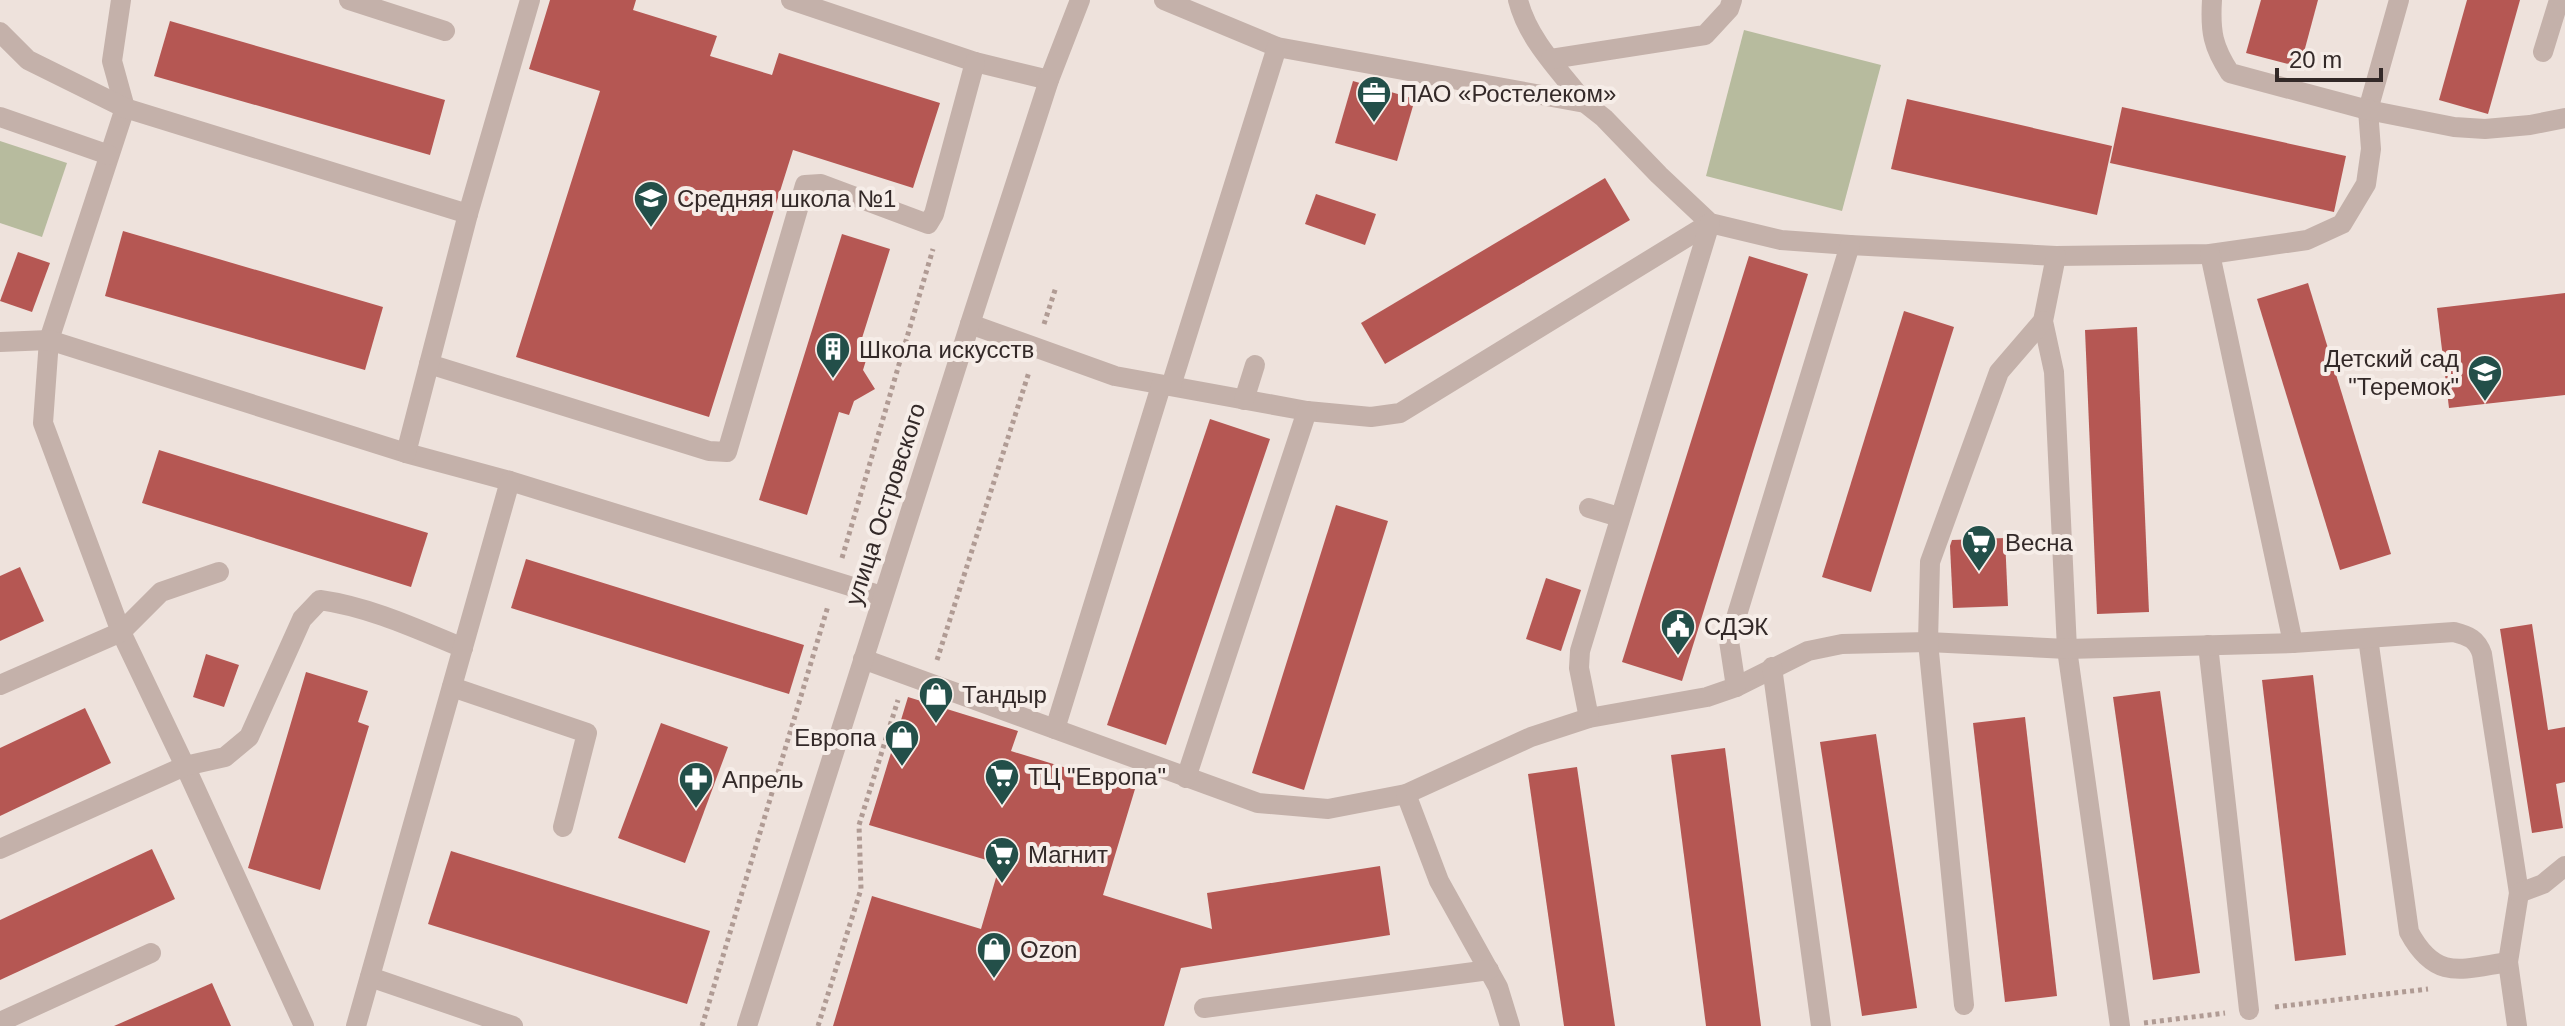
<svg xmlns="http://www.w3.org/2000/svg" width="2565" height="1026" font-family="Arial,sans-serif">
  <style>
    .green { fill: #b7bb9e }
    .building { fill: #b55753 }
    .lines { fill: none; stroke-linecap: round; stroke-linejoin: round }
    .path { stroke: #b09b94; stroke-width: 5; stroke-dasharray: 4 4; stroke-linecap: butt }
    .minor { stroke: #c4b1aa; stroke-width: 20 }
    .labels { text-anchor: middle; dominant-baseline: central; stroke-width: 8; stroke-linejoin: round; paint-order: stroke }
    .poi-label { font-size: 24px; fill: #332928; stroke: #f6ede8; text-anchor: start }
    .street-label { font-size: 24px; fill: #332928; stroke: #f6ede8 }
  </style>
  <rect width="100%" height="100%" fill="#eee2dc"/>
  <g class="green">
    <path d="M1744,30L1881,65L1842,211L1706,176Z"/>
    <path d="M0,141L67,163L42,237L0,223Z"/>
  </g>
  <g class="building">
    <path d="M550,0H636L633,10L717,36L710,56L772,75L779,53L940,103L913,188L793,150L709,417L516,357L600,91L529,69Z"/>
    <path d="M2261,0H2318L2300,67L2246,53Z"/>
    <path d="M2467,0H2520L2488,114L2439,100Z"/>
    <path d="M170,21L445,100L430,155L154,76Z"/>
    <path d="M1353,81L1415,99L1397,161L1335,143Z"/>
    <path d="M1907,99L2112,146L2097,215L1891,169Z"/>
    <path d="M2122,107L2346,156L2334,212L2110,163Z"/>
    <path d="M1605,178L1630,220L1385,364L1361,323Z"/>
    <path d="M1316,194L1376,214L1365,245L1305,224Z"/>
    <path d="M123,231L383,307L365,370L105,296Z"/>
    <path d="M842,234L890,249L857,354L867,357L863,370L875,389L854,401L849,415L839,412L807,515L759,500Z"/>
    <path d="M18,252L50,263L32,312L0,301Z"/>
    <path d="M1749,256L1808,274L1682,681L1622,662Z"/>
    <path d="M2308,283L2391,554L2340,570L2257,299Z"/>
    <path d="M2565,293V395L2449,408L2437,308Z"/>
    <path d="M1904,311L1954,327L1871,592L1822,577Z"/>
    <path d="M2137,327L2149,612L2097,614L2085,330Z"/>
    <path d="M1210,419L1270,439L1166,745L1107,725Z"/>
    <path d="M159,450L428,533L411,587L142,503Z"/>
    <path d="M1336,505L1388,521L1304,790L1252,773Z"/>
    <path d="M2005,538L2008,606L1953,608L1950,546L1952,540Z"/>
    <path d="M526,559L804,645L789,694L511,608Z"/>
    <path d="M20,567L44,621L0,641V576Z"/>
    <path d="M1546,578L1581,590L1561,651L1526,639Z"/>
    <path d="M2532,624L2548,730L2565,727V782L2556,784L2563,828L2532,833L2500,629Z"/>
    <path d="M206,654L239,665L224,707L193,697Z"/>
    <path d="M306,672L368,691L358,722L369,726L320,890L248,868Z"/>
    <path d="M2313,675L2346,955L2295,961L2262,680Z"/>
    <path d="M2160,691L2200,973L2153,980L2113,697Z"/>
    <path d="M908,697L1018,731L1011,751L1135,789L1103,895L1212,929L1207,893L1380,866L1390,935L1181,968L1164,1026H833L872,896L981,929L1000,864L869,825Z"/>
    <path d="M85,708L111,763L0,816V748Z"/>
    <path d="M2025,717L2057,996L2005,1002L1973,723Z"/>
    <path d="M661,723L728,747L685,863L618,838Z"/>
    <path d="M1876,734L1917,1008L1862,1016L1820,742Z"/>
    <path d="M1725,748L1761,1026H1706L1671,755Z"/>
    <path d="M1577,767L1615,1026H1564L1528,774Z"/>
    <path d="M152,849L175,899L0,980V920Z"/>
    <path d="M451,851L710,931L687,1004L428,924Z"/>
    <path d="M212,983L231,1026H114Z"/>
  </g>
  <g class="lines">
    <g class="path">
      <path d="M1044,324L1056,287"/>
      <path d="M842,558L933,249"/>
      <path d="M937,660L1029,372"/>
      <path d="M2275,1007L2428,989"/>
      <path d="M2144,1023L2225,1013"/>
      <path d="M702,1026L828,606"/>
      <path d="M818,1026L861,889L859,825L898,700"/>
    </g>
    <g class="minor">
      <path d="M121,0L112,61L125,108L49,340L43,423L121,632L185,766L304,1026"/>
      <path d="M349,0L445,31"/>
      <path d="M791,0L975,62L1049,80"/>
      <path d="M1164,0L1277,47L1585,103L1604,118L1659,175L1710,223L1781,240L1850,245L2056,256L2210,254L2307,240L2342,224L2366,184L2371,149L2368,110L2399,0"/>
      <path d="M1518,0C1528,40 1560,71 1585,103"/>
      <path d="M2212,0C2210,32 2213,47 2230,73L2368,110L2454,127L2485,129L2530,125L2565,118"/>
      <path d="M0,32L28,60L125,108L468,214"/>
      <path d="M2543,52L2559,0"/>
      <path d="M1551,59L1705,35L1729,9L1732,0"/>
      <path d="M0,117L109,155"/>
      <path d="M2210,254L2293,643"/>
      <path d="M2056,256L2043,321L2054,372L2067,649L2120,1026"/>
      <path d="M970,324L1115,376L1307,411L1371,417L1400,413L1710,223"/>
      <path d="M0,342L49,340L406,453L510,481L882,596"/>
      <path d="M429,364L709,451L727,452L805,185L821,184L928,224L934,214L975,62"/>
      <path d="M1171,386L1277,47"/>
      <path d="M1244,400L1255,365"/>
      <path d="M406,453L468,214L530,0"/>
      <path d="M1589,508L1619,517"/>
      <path d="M2368,638L2409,932C2436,982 2462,969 2508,962"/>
      <path d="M2208,645L2249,1010"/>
      <path d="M863,659L1258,803L1328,809L1406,794L1531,737L1589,718L1707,697L1736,687L1808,651L1842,644L1928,642L2067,649L2293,643L2454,632C2469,636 2477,639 2482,654L2519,893L2508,962L2517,1026"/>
      <path d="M1772,667L1821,1026"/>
      <path d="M0,685L121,632L161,592L219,572"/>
      <path d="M452,687L587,733L563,827"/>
      <path d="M1736,687L1729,641L1850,245"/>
      <path d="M1589,718L1579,668L1580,651L1710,223"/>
      <path d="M1055,729L1161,386"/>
      <path d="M1186,778L1307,411"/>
      <path d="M1406,794L1439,881L1498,987L1510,1026"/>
      <path d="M0,849L185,766L225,757L249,737L302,619L320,600C370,607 417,629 463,648"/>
      <path d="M2519,893L2543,884L2565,866"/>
      <path d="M370,977L513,1026"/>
      <path d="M1964,1005L1928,642L1930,562L1999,372L2043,321"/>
      <path d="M1204,1008L1489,970"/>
      <path d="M0,1022L151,953"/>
      <path d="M356,1026L510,481"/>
      <path d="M747,1026L970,324L1049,80L1080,0"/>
    </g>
  </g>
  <defs>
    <g id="office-pin" transform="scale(1.8)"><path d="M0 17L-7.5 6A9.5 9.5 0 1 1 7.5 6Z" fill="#234f49" stroke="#f6ede8"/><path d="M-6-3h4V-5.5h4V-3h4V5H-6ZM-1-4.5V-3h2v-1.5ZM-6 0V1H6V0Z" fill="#fff"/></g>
    <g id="school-pin" transform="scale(1.8)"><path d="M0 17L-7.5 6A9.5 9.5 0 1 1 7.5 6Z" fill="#234f49" stroke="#f6ede8"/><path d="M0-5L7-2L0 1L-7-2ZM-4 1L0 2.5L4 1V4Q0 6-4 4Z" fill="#fff"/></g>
    <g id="building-pin" transform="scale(1.8)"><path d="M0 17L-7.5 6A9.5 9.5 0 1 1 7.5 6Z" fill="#234f49" stroke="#f6ede8"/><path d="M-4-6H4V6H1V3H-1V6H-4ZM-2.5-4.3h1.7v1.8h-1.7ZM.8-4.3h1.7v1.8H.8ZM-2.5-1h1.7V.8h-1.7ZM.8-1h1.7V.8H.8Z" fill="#fff"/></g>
    <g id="supermarket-pin" transform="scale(1.8)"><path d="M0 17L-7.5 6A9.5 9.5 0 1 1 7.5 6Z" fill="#234f49" stroke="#f6ede8"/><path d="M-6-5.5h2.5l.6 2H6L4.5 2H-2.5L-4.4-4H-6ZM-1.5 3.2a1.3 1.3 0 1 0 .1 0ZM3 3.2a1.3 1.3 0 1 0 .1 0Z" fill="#fff"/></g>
    <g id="civic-pin" transform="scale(1.8)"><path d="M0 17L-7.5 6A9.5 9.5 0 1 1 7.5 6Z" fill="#234f49" stroke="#f6ede8"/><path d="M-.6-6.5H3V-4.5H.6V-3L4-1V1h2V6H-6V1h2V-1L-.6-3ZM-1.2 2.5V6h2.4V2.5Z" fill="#fff"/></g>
    <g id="shop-pin" transform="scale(1.8)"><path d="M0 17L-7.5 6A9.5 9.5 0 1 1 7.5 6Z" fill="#234f49" stroke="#f6ede8"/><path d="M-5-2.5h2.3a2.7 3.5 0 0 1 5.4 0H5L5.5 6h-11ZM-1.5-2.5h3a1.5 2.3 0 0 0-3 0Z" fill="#fff"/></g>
    <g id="pharmacy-pin" transform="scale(1.8)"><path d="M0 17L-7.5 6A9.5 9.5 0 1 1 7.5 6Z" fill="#234f49" stroke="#f6ede8"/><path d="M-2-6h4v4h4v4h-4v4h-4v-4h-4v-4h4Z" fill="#fff"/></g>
  </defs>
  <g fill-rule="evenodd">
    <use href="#office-pin" x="1374" y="93"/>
    <use href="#school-pin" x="651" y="198"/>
    <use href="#building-pin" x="833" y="349"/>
    <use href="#school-pin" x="2485" y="372"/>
    <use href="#supermarket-pin" x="1979" y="542"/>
    <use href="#civic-pin" x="1678" y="626"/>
    <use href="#shop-pin" x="936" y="694"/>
    <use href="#shop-pin" x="902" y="737"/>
    <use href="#supermarket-pin" x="1002" y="776"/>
    <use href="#pharmacy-pin" x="696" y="779"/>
    <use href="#supermarket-pin" x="1002" y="854"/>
    <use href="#shop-pin" x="994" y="949"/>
  </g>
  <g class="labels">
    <g class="poi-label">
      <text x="1400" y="93">ПАО «Ростелеком»</text>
      <text x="677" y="198">Средняя школа №1</text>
      <text x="859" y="349">Школа искусств</text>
      <text x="2459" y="358" text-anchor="end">Детский сад<tspan x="2459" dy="28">"Теремок"</tspan></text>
      <text x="2005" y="542">Весна</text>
      <text x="1704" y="626">СДЭК</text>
      <text x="962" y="694">Тандыр</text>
      <text x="876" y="737" text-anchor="end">Европа</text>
      <text x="1028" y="776">ТЦ "Европа"</text>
      <text x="722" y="779">Апрель</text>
      <text x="1028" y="854">Магнит</text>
      <text x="1020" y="949">Ozon</text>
    </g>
    <g class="street-label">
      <text transform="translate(885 504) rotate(-72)">улица Островского</text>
    </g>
  </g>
  <path d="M2277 68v12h104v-12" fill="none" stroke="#332928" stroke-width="4"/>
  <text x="2289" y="68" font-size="24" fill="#332928" stroke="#f6ede8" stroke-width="6" paint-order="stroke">20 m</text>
</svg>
